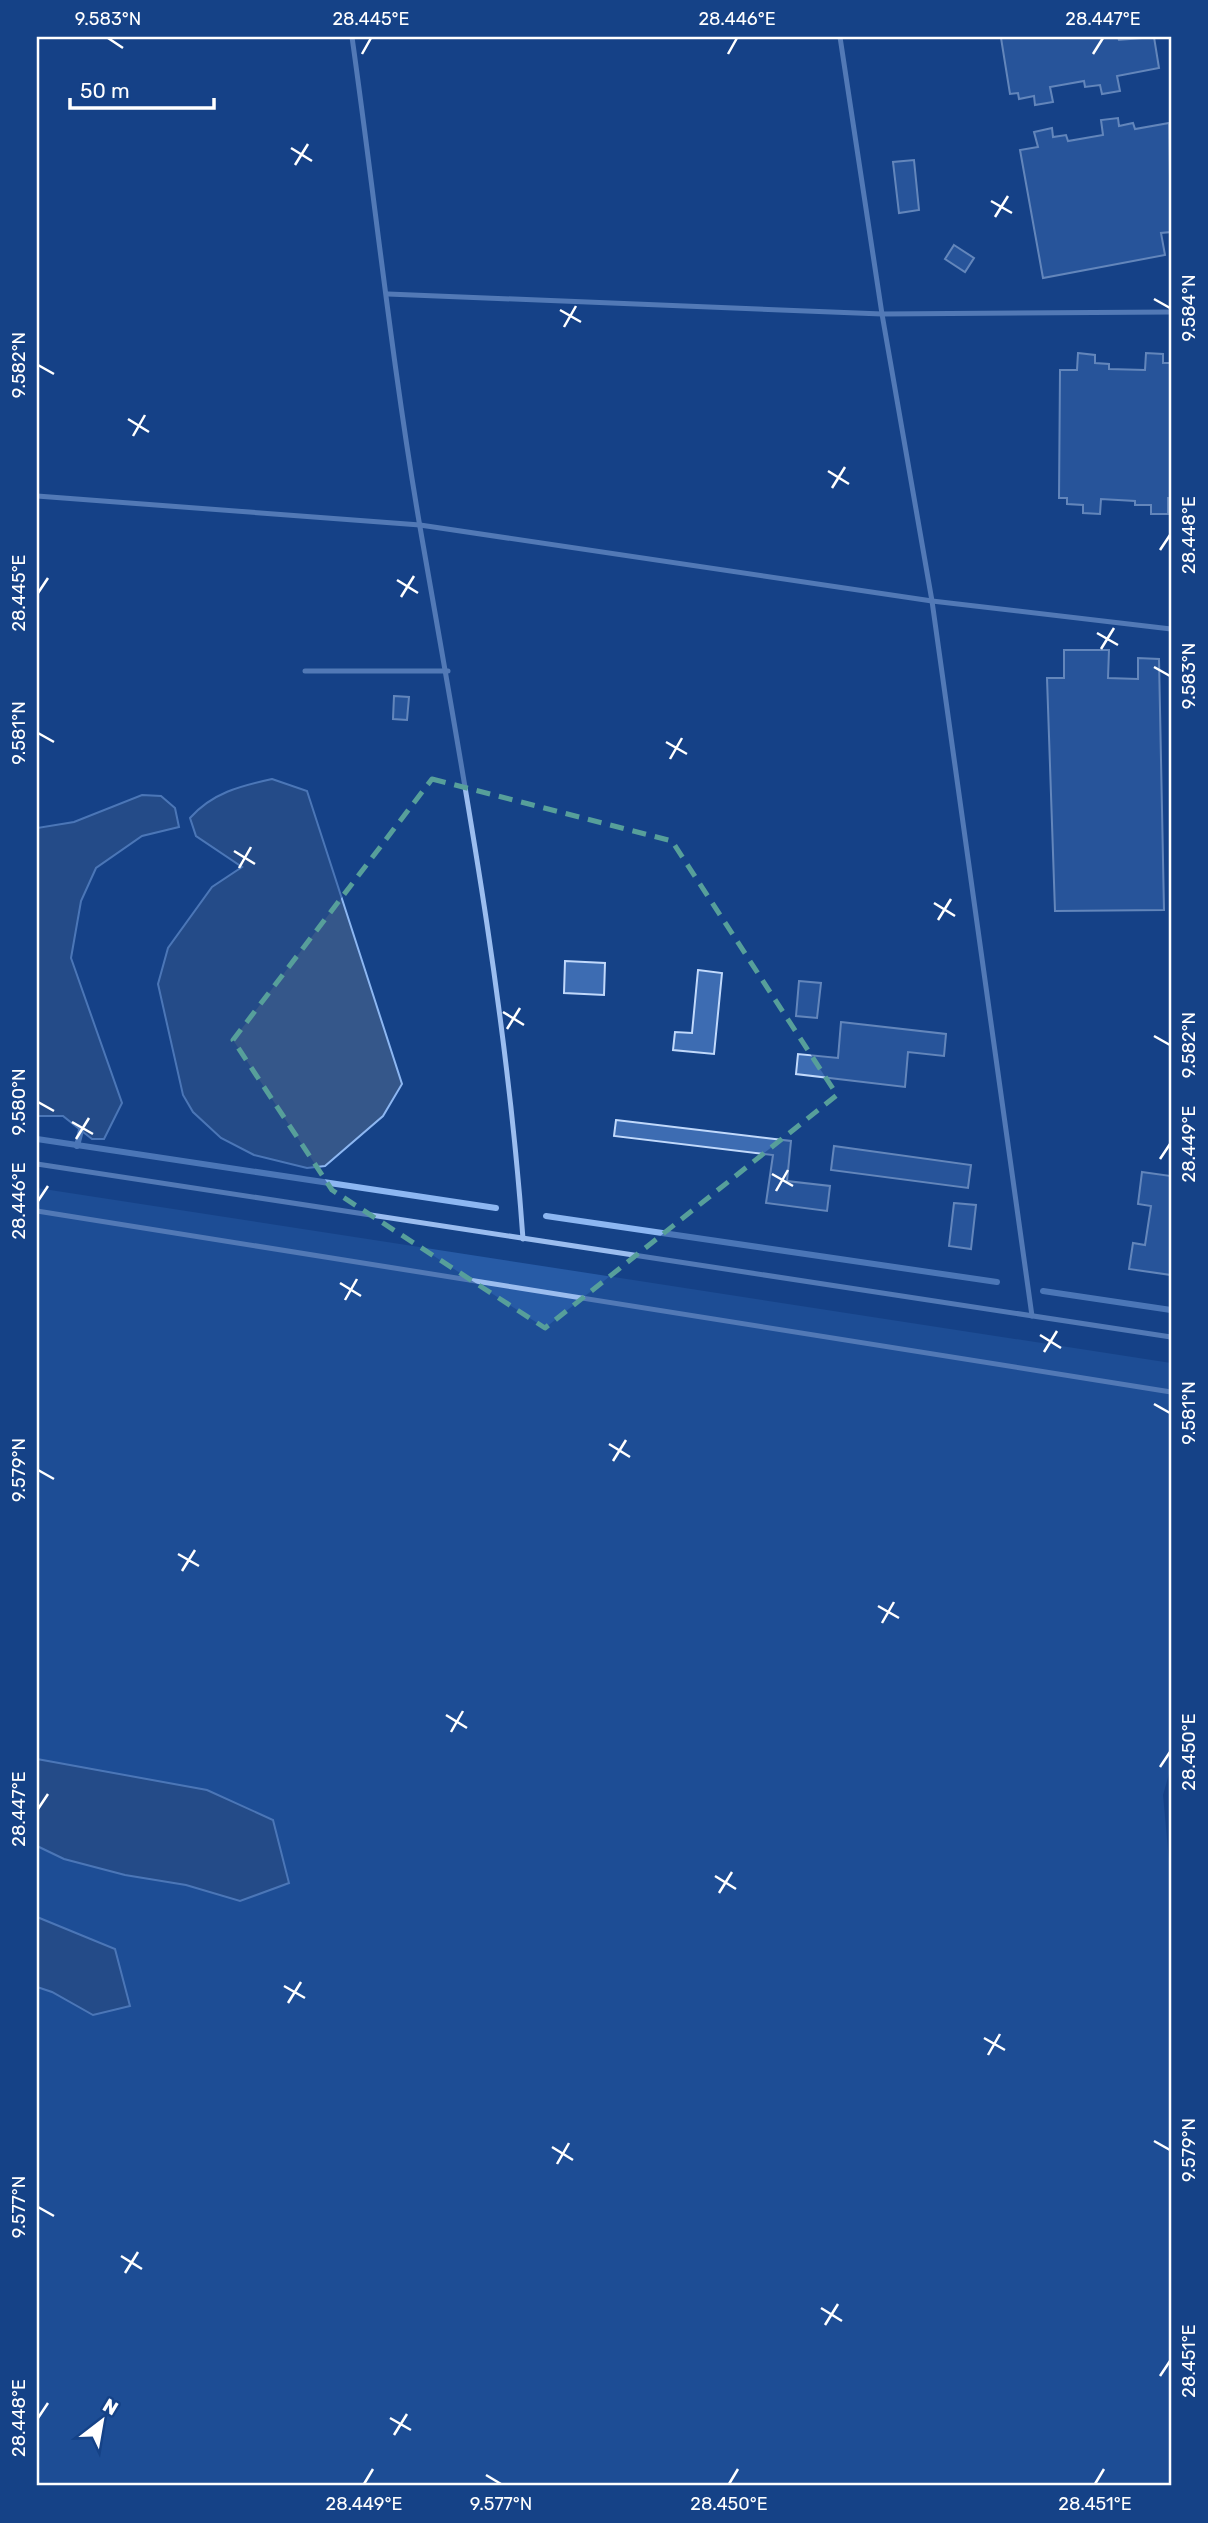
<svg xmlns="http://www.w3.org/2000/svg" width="1208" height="2523" font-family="Rubik,sans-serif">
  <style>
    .green { fill: #275ba6 }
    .water { fill: #35578a; stroke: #8db7f2; stroke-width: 2 }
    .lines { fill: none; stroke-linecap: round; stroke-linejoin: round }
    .stream { stroke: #8db7f2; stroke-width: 6 }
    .building { fill: #3d6cb2; stroke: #c1d9fb; stroke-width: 2 }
    .lane { stroke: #9bbdef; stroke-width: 5 }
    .marked { fill: none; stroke: #579f9a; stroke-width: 5; stroke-dasharray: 14 9; stroke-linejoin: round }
    .ticks { fill: none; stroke: #fff; stroke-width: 2.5 }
    .neatline { fill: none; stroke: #fff; stroke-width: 2.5 }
    .ticks-label { font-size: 18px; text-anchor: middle; fill: #fff }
  </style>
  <rect width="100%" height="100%" fill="#154287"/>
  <path class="green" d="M37,1188L1171,1363V1767L1163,1795L1171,1883V2486H37V1987L52,1992L93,2015L130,2006L115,1949L37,1917V1846L64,1859L125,1875L186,1885L240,1901L289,1882L273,1819L207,1790L37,1759Z"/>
  <g class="water">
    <path d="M272,779L307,791L402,1084L383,1116L325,1166L307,1168L254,1155L221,1138L193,1112L183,1095L158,984L168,948L212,887L242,867L196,836L190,818C212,793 240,786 272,779Z"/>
    <path d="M142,795L161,796L175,808L179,827L142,836L96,868L81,901L71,958L122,1103L104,1139H92L63,1116H37V828L74,822Z"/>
    <path d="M37,1759L207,1790L273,1820L289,1883L240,1901L186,1885L125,1875L64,1859L37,1846Z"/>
    <path d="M37,1917L115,1949L130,2006L93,2015L52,1992L37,1987Z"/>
  </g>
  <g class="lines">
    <g class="stream">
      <path d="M37,1139L496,1208"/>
      <path d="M77,1146L81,1130"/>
      <path d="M546,1216L997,1282"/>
      <path d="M1043,1291L1171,1310"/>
    </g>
  </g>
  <g class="building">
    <path d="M1012,37H1118L1119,40L1154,37L1159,68L1117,76L1120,91L1102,94L1100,85L1085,87L1084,81L1050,87L1053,102L1035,105L1034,96L1019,99L1018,93L1010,94L1001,38Z"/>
    <path d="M1118,118L1119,126L1133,123L1135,129L1169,123L1171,232L1161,233L1165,255L1043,278L1020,150L1038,147L1034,132L1052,128L1053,137L1066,135L1068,141L1103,135L1101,120Z"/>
    <path d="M914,160L919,210L899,213L893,162Z"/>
    <path d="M954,245L974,258L965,272L945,259Z"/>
    <path d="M1078,353L1095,355V363L1109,364V369L1145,370L1146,353L1163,354V363H1171V498H1168V514H1151V505H1135V501L1101,499L1100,514L1083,513V505L1067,504V498H1059L1060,370H1077Z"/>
    <path d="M1064,650H1109L1108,678L1138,679V658L1159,659L1164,910L1055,911L1047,678H1064Z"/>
    <path d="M394,696L409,697L407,720L393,719Z"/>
    <path d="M565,961L605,963L604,995L564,993Z"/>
    <path d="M698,970L722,973L714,1054L673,1050L675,1032L692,1033Z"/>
    <path d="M799,981L821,983L817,1018L796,1016Z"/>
    <path d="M841,1022L946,1034L944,1056L908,1052L905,1087L796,1074L798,1054L838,1058Z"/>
    <path d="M616,1120L791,1141L787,1181L830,1186L827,1211L766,1203L773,1155L614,1136Z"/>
    <path d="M834,1146L971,1165L968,1188L831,1170Z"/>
    <path d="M1142,1172L1171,1176V1275L1129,1269L1133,1243L1145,1245L1151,1206L1138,1204Z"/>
    <path d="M954,1203L976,1205L971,1249L949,1246Z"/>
  </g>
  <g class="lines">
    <g class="lane">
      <path d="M352,37C375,200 392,364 420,527C461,763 506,1000 523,1239"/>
      <path d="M840,37L882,314L932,601L1032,1316"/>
      <path d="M388,294L882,314L1171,312"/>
      <path d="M37,496L420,525L932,601L1171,629"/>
      <path d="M305,671H448"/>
      <path d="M37,1164L1171,1337"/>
      <path d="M37,1211L1171,1392"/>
    </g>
  </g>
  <path d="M0 0H1208V2523H0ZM432,779L672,841L837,1095L545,1328L332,1190L233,1040Z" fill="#154287" fill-opacity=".55" fill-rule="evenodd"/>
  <path class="marked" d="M432,779L672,841L837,1095L545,1328L332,1190L233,1040Z"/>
  <path class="ticks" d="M108,38L123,48M362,54L371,38M728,54L737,38M1093,54L1103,38M291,148L312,161M295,165L308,144M991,201L1012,213M995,217L1008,196M1154,299L1170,308M560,310L581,322M564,327L576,306M38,365L54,374M128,419L149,432M133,436L145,415M828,471L849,484M832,488L845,467M1160,550L1170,535M397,580L418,593M38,593L48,578M401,597L414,576M1097,633L1118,645M1101,649L1114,628M1154,667L1170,676M38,733L54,742M666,742L687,754M670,759L682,738M234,851L255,864M239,868L251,847M934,903L955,916M938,920L951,899M503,1012L524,1025M507,1029L520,1008M1154,1036L1170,1045M38,1102L54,1111M72,1122L93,1134M76,1139L89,1118M1160,1159L1170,1144M772,1174L793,1186M776,1191L788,1170M38,1201L48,1186M340,1283L361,1296M345,1300L357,1279M1040,1335L1061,1348M1044,1352L1057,1331M1154,1404L1170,1413M609,1444L630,1457M613,1461L626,1440M38,1470L54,1479M178,1554L199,1566M182,1571L195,1550M878,1606L899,1618M882,1623L894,1602M446,1715L467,1728M451,1732L463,1711M1160,1767L1170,1752M38,1809L48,1794M715,1876L736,1889M719,1893L732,1872M284,1986L305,1998M288,2003L301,1982M984,2038L1005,2050M988,2055L1000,2034M1154,2141L1170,2150M552,2147L573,2160M557,2164L569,2143M38,2207L54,2216M121,2256L142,2269M125,2273L138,2252M821,2308L842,2321M825,2325L838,2304M1160,2376L1170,2361M38,2418L48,2403M390,2418L411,2430M394,2435L407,2414M486,2475L501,2484M364,2484L373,2469M729,2484L738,2469M1095,2484L1104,2469"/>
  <rect width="1208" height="2523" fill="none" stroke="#154287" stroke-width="77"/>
  <g transform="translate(102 2421) rotate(31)" stroke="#154287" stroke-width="5" paint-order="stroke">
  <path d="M0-5L12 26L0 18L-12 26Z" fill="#ffffff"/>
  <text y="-10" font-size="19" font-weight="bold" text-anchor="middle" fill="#ffffff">N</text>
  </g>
  <path d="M70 98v10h144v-10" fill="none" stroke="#ffffff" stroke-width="3.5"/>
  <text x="80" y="98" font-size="21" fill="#ffffff" stroke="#154287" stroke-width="5" paint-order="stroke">50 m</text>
  <rect x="38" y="38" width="1132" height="2446" class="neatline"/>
  <g class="ticks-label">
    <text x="108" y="25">9.583°N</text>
    <text x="371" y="25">28.445°E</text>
    <text x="737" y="25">28.446°E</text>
    <text x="1103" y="25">28.447°E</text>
    <text transform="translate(1189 308) rotate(-90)" y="6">9.584°N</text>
    <text transform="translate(19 365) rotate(-90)" y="6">9.582°N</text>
    <text transform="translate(1189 535) rotate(-90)" y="6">28.448°E</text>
    <text transform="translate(19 593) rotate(-90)" y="6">28.445°E</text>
    <text transform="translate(1189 676) rotate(-90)" y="6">9.583°N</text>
    <text transform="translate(19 733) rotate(-90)" y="6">9.581°N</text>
    <text transform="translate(1189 1045) rotate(-90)" y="6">9.582°N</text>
    <text transform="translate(19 1102) rotate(-90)" y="6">9.580°N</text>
    <text transform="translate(1189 1144) rotate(-90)" y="6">28.449°E</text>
    <text transform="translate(19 1201) rotate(-90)" y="6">28.446°E</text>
    <text transform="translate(1189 1413) rotate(-90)" y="6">9.581°N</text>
    <text transform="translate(19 1470) rotate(-90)" y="6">9.579°N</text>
    <text transform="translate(1189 1752) rotate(-90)" y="6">28.450°E</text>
    <text transform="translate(19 1809) rotate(-90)" y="6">28.447°E</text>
    <text transform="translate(1189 2150) rotate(-90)" y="6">9.579°N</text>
    <text transform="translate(19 2207) rotate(-90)" y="6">9.577°N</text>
    <text transform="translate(1189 2361) rotate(-90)" y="6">28.451°E</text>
    <text transform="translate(19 2418) rotate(-90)" y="6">28.448°E</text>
    <text x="364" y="2510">28.449°E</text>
    <text x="501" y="2510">9.577°N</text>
    <text x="729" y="2510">28.450°E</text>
    <text x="1095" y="2510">28.451°E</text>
  </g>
</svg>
